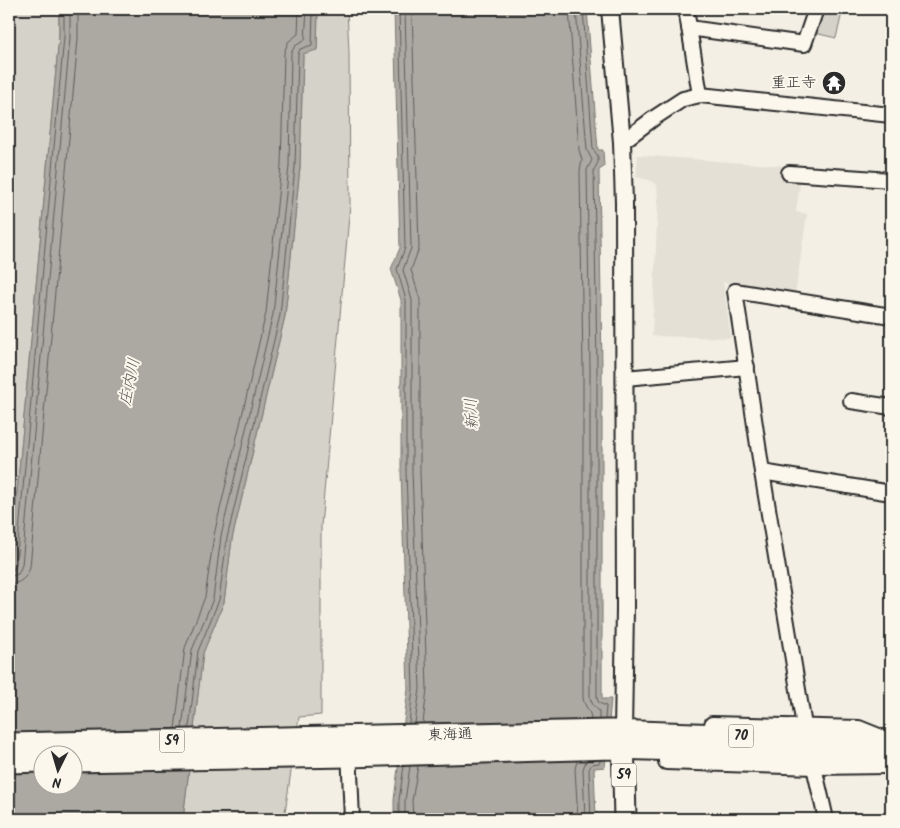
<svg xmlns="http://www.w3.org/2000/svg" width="900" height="828" font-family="Kalam,'Klee One',sans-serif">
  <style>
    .built { fill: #e4e0d6 }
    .green { fill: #d5d2c9; stroke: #807e7a }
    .water { fill: #aca9a2; stroke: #787772; fill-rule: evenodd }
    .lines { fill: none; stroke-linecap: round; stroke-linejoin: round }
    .shore { stroke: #5f5d5b; stroke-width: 1 }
    .minor-casing { stroke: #2b2b2b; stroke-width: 18 }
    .tertiary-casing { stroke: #2b2b2b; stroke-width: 20 }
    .primary-casing { stroke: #2b2b2b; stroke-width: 25 }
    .minor { stroke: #fbf7ec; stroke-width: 14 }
    .tertiary { stroke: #fbf7ec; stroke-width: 16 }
    .primary { stroke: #fbf7ec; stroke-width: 21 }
    .labels { text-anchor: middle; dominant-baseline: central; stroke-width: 4; stroke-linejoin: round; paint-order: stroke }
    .shield { fill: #fbf7ec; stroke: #696865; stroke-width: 1 }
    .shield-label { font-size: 14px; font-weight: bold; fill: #2b2b2b }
    .poi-label { font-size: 15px; fill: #2b2b2b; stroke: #fbf7ec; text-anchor: end }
    .street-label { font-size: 15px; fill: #2b2b2b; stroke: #fbf7ec }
    .water-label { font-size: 16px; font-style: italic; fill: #585755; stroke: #fbf7ec }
  </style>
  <rect width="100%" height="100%" fill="#f3efe4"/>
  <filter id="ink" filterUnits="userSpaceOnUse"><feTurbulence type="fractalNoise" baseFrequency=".02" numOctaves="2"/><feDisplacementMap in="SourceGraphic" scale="10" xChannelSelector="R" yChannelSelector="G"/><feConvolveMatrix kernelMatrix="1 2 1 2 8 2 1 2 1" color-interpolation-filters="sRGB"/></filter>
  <g filter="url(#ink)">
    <path class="built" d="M638,155L785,166L784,182L800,183L796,212L807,214L795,296L723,282L731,338L652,336L658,200L657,185L649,180L636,177Z"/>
    <g class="green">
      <path d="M9,9H59V37L9,579Z"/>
      <path d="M318,9H347L349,52L350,205L321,526V715L299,717L284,819H183L203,653L224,602L232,539L285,316L300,167L303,53L317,49Z"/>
      <path d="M824,9H843L836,38L815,33Z"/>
    </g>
    <g class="water">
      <path d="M59,9H318L317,50L303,54L300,167L285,316L232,539L224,602L203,653L183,819H9V579L59,37ZM42,756H72V786H42Z"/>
      <path d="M394,9H587L598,150H603L604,167L599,170L602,368V699H611L605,767L594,768L596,819H394V800L408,689L401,471V300L391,269L400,248Z"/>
    </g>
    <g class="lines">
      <g class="shore">
        <path d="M399,9L405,248L397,269L406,300V471L413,689L409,723"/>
        <path d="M405,9L411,248L403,270L412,300V471L420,689L415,723"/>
        <path d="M412,9L419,248L411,270L420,299V471L427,689L423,723"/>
        <path d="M569,9L579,150L582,160L580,171L583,368V698C584,707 592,712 591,720"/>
        <path d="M576,9L587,150L592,160L587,170L590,368V698L593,705L599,711V719"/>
        <path d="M583,9L593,149L598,156V162L594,170L597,368V698L599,703L606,706L605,719"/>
        <path d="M9,570L14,569L16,565L64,37V9"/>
        <path d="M9,577L18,574L22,565L70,38V9"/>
        <path d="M9,584C20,584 27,578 30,567L78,39V9"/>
        <path d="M182,728L192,650L213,599L221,536L273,314L289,166L291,53L295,46L305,40L307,9"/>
        <path d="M189,728L198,651L219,600L227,538L280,315L295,167L298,54L300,49L312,45L313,9"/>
        <path d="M175,729L185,648L205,597L214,535L266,313L281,166L284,53L288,42L298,34L299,9"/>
        <path d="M577,761L575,769L578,819"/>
        <path d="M399,819V800L404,766"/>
        <path d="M405,819V801L410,766"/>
        <path d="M413,819L412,801L418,766"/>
        <path d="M585,819L583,769L586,761"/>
        <path d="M591,819L589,769L592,764L599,763L601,760"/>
      </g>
      <g class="minor-casing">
        <g id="minor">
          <path d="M686,9L700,95"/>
          <path d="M689,28L804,44L816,9"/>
          <path d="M622,142L654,118L683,99L700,95L891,115"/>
          <path d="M789,173L891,180"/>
          <path d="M625,378L747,367"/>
          <path d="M851,401L891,407"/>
          <path d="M762,472L891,493"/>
          <path d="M712,724L859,728L879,736"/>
          <path d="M804,726L762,472L735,291L891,316"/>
          <path d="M349,749L352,819"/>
          <path d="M666,760V762L814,767L888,766"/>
          <path d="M814,767L826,819"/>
        </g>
      </g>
      <g class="tertiary-casing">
        <path id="tertiary" d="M610,9L622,142L624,203L625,609L623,732"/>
      </g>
      <g class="primary-casing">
        <g id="primary">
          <path d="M623,734L625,819"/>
          <path d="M9,744L611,731L891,741"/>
          <path d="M72,761L349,756L612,748L891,756"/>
          <path d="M9,762L42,761"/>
        </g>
      </g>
      <use href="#minor" class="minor"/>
      <use href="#tertiary" class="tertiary"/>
      <use href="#primary" class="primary"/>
    </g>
  </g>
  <defs>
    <g id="temple-disc" transform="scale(1.25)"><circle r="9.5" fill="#2b2b2b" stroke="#fbf7ec"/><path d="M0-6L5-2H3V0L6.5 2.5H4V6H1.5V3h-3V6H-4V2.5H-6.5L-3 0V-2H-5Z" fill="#fff"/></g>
  </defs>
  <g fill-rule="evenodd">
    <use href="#temple-disc" x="834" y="83"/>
  </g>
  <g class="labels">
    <g class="shield">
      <rect x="728.5" y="724.5" width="25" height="23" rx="4"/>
      <rect x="159.5" y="729.5" width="25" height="23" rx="4"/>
      <rect x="611.5" y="763.5" width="25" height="23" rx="4"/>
    </g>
    <g class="shield-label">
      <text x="741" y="736">70</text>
      <text x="172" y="741">59</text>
      <text x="624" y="775">59</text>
    </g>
    <g class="poi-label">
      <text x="816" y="83">重正寺</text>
    </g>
    <g class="street-label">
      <text transform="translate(450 735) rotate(-2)">東海通</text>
    </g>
    <g class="water-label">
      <text transform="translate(130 382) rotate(-78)">庄内川</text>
      <text transform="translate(472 414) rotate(-93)">新川</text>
    </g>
  </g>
  <rect width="900" height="828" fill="none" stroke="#fbf7ec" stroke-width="30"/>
  <rect x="15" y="15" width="870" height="798" fill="none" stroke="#2b2b2b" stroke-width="2" filter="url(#ink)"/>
  <g transform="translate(58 770) rotate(185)"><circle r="24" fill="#fbf7ec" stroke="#a8a59f"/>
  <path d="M0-4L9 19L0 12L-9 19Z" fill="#2b2b2b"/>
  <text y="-8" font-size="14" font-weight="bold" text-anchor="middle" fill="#2b2b2b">N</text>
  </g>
</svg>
